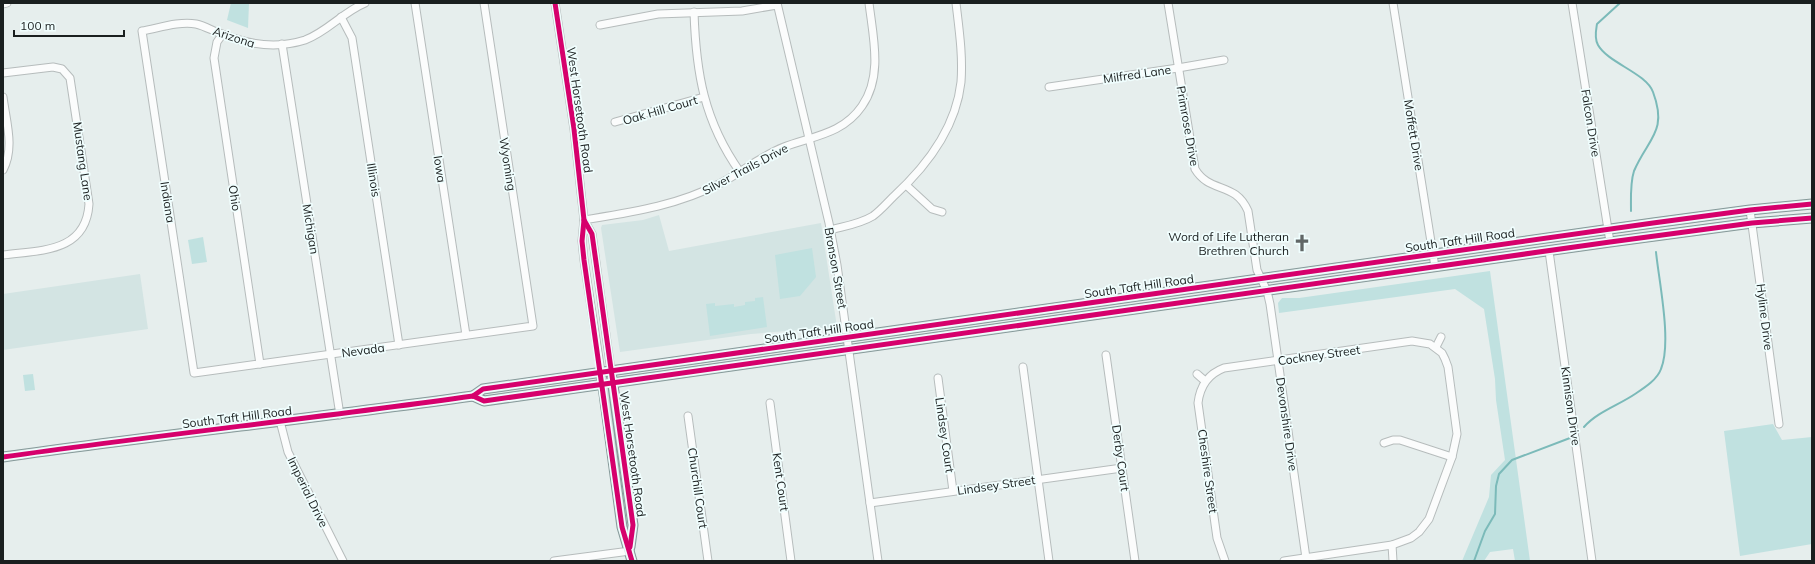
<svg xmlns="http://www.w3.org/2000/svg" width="1815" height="564" font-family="Mulish,sans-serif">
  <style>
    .built { fill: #d3e4e3 }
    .green { fill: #c0e1e0 }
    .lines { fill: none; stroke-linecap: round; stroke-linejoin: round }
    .stream { stroke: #7bbab9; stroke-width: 2 }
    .minor-casing { stroke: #b6bcbc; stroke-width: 9 }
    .major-casing { stroke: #869a9a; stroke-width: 11 }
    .minor { stroke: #fbfcfc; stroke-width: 7 }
    .major { stroke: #d6e0e0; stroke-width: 9 }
    .cycleway-casing { stroke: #f0fefe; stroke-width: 8 }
    .cycleway { stroke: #d6006c; stroke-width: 5 }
    .labels { text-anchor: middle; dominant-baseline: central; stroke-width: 3.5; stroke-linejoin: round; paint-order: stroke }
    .street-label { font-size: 12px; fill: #1a1f1f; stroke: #f0fefe }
    .poi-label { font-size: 12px; fill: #1a1f1f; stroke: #f0fefe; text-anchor: end }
  </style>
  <rect width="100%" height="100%" fill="#e6eeed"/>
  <g class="built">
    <path d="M659,215L669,251L821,223L837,327L751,334L620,352L601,228L602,225L643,220Z"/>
    <path d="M140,274L148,329L3,350V294Z"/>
  </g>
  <g class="green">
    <path d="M231,3H249L248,28L227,20Z"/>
    <path d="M203,237L207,262L192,264L188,240Z"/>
    <path d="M812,248L816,277L800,296L780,299L775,255Z"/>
    <path d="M1490,271L1530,561H1515L1513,549L1490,552L1484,561H1462L1489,497L1491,475L1505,460L1496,400L1495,379L1484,309L1455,289L1279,313L1278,303L1282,298H1299Z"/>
    <path d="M763,297L767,327L710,336L706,304L715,303V306L734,304V307L745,305V302L755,301V298Z"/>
    <path d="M33,374L35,390L25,391L23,375Z"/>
    <path d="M1773,424L1782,440L1812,437V544L1740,556L1724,431Z"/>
  </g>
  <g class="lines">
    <g class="stream">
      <path d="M1620,3L1597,24C1596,30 1594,38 1598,45C1608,63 1646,73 1653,92C1668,132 1648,138 1634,171C1630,183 1631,198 1631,211"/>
      <path d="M1584,427C1597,412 1619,405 1635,394C1644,388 1657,380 1661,369C1672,342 1659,282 1656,252"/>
      <path d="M1474,561L1485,531L1495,514L1496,486L1499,474L1512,460L1570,438"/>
    </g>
    <g class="minor-casing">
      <g id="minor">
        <path d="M365,3C343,12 327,32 305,40C277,49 249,45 222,34C213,31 205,26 196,24C179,21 159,28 142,31L194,373L533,326L484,3"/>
        <path d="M415,3L466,335"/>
        <path d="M555,3L574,129L584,220L582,241L584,260L601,372"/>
        <path d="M777,3L829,223L837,265L878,561"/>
        <path d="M1168,3L1195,169C1210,194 1235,181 1248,211L1257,270L1267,291L1270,304L1306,558"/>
        <path d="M1393,3L1435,267"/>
        <path d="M1572,3L1610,242"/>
        <path d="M3,4L7,3"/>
        <path d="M694,12C696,73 704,121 740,172"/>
        <path d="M341,17L352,38L399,345"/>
        <path d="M600,25L658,14L742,11L777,5"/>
        <path d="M222,35L217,42L214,58L260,364"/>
        <path d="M282,44L340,415"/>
        <path d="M3,73L53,67L62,69L70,78L89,204C86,253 40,250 3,255"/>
        <path d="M1049,87L1178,68L1224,60"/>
        <path d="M3,97C6,121 15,148 3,170"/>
        <path d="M615,122L704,97"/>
        <path d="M906,185L932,209L942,212"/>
        <path d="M1750,210L1779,424"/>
        <path d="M584,220C633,212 676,206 721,183C742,172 761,156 784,147C813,136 843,134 862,106C883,76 873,37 869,3"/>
        <path d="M584,220L592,234L611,371"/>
        <path d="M830,230C845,226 860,224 873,216C880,211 887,203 893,197C927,166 956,128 961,82C963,55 959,29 956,3"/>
        <path d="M1549,251L1592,561"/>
        <path d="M1436,347L1441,337"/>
        <path d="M1106,355L1135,561"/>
        <path d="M1023,367L1049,561"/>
        <path d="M1197,374L1205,381"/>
        <path d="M938,378L953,491"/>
        <path d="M770,403L791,561"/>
        <path d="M688,416L708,561"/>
        <path d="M280,421L288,452L343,561"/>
        <path d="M1384,443L1393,440H1400L1452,457"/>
        <path d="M870,503L1122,468"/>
        <path d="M1392,545L1393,561"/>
        <path d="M554,561L630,551"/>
        <path d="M1225,561L1217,538L1198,403C1200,386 1208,374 1224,368L1412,341L1430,344L1442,353L1445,359L1448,367L1457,434L1452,457L1429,519L1419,532L1411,538L1392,545L1284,561"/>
      </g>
    </g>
    <g class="major-casing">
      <g id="major">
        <path d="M612,378L633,525L630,547"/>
        <path d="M602,379L622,527L632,561"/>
        <path d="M473,396L483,389L1653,223L1750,210L1812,204"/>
        <path d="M3,457C159,435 316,418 473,396L484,401L1610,242L1752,223L1812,218"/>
      </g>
    </g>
    <use href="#minor" class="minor"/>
    <use href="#major" class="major"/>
    <g class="cycleway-casing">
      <g id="cycleway">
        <path d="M555,3L574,129L584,220L582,241L584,260L622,527L632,561"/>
        <path d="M584,220L592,234L633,525L630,547"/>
        <path d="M473,396L483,389L1653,223L1750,210L1812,204"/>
        <path d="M3,457C159,435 316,418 473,396L484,401L1610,242L1752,223L1812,218"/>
      </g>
    </g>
    <use href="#cycleway" class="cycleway"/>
  </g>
  <defs>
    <g id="church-bare" transform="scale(1.38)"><path d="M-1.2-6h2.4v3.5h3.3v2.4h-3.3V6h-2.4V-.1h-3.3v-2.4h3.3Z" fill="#616767" stroke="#f0fefe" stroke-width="2.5" paint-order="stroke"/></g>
  </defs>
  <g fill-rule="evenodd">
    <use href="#church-bare" x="1302" y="243"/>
  </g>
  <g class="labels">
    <g class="street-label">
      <text transform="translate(234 37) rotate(18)">Arizona</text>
      <text transform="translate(1137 74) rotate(-8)">Milfred Lane</text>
      <text transform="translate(580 110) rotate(82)">West Horsetooth Road</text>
      <text transform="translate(660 110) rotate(-16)">Oak Hill Court</text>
      <text transform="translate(1591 123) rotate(81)">Falcon Drive</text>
      <text transform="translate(1188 126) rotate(80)">Primrose Drive</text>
      <text transform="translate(1414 135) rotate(81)">Moffett Drive</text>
      <text transform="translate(83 161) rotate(82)">Mustang Lane</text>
      <text transform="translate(508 164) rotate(81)">Wyoming</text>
      <text transform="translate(440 169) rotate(81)">Iowa</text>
      <text transform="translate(745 169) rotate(-28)">Silver Trails Drive</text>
      <text transform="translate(374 180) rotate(81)">Illinois</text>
      <text transform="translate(235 198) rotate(81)">Ohio</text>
      <text transform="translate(168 202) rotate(81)">Indiana</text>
      <text transform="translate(311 229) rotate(81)">Michigan</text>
      <text transform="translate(1460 240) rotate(-8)">South Taft Hill Road</text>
      <text transform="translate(836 268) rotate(80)">Bronson Street</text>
      <text transform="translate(1139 286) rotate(-8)">South Taft Hill Road</text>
      <text transform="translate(1765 317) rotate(83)">Hyline Drive</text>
      <text transform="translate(819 331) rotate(-8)">South Taft Hill Road</text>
      <text transform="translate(363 350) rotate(-8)">Nevada</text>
      <text transform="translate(1319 355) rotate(-8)">Cockney Street</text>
      <text transform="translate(1571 406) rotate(82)">Kinnison Drive</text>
      <text transform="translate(237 417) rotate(-7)">South Taft Hill Road</text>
      <text transform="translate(1287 424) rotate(82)">Devonshire Drive</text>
      <text transform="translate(945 435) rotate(82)">Lindsey Court</text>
      <text transform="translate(633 454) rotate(82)">West Horsetooth Road</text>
      <text transform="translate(1121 458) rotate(82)">Derby Court</text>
      <text transform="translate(1208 471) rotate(82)">Cheshire Street</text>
      <text transform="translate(781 482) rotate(82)">Kent Court</text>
      <text transform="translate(996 485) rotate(-8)">Lindsey Street</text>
      <text transform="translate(698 488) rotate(82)">Churchill Court</text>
      <text transform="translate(308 492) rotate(64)">Imperial Drive</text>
    </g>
    <g class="poi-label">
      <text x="1289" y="236">Word of Life Lutheran<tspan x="1289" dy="14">Brethren Church</tspan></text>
    </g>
  </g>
  <rect width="1815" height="564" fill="none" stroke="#1a1f1f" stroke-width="8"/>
  <path d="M14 30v6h110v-6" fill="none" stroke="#1a1f1f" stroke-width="2"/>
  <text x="20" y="30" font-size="12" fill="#1a1f1f" stroke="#f0fefe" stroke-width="3" paint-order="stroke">100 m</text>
</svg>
